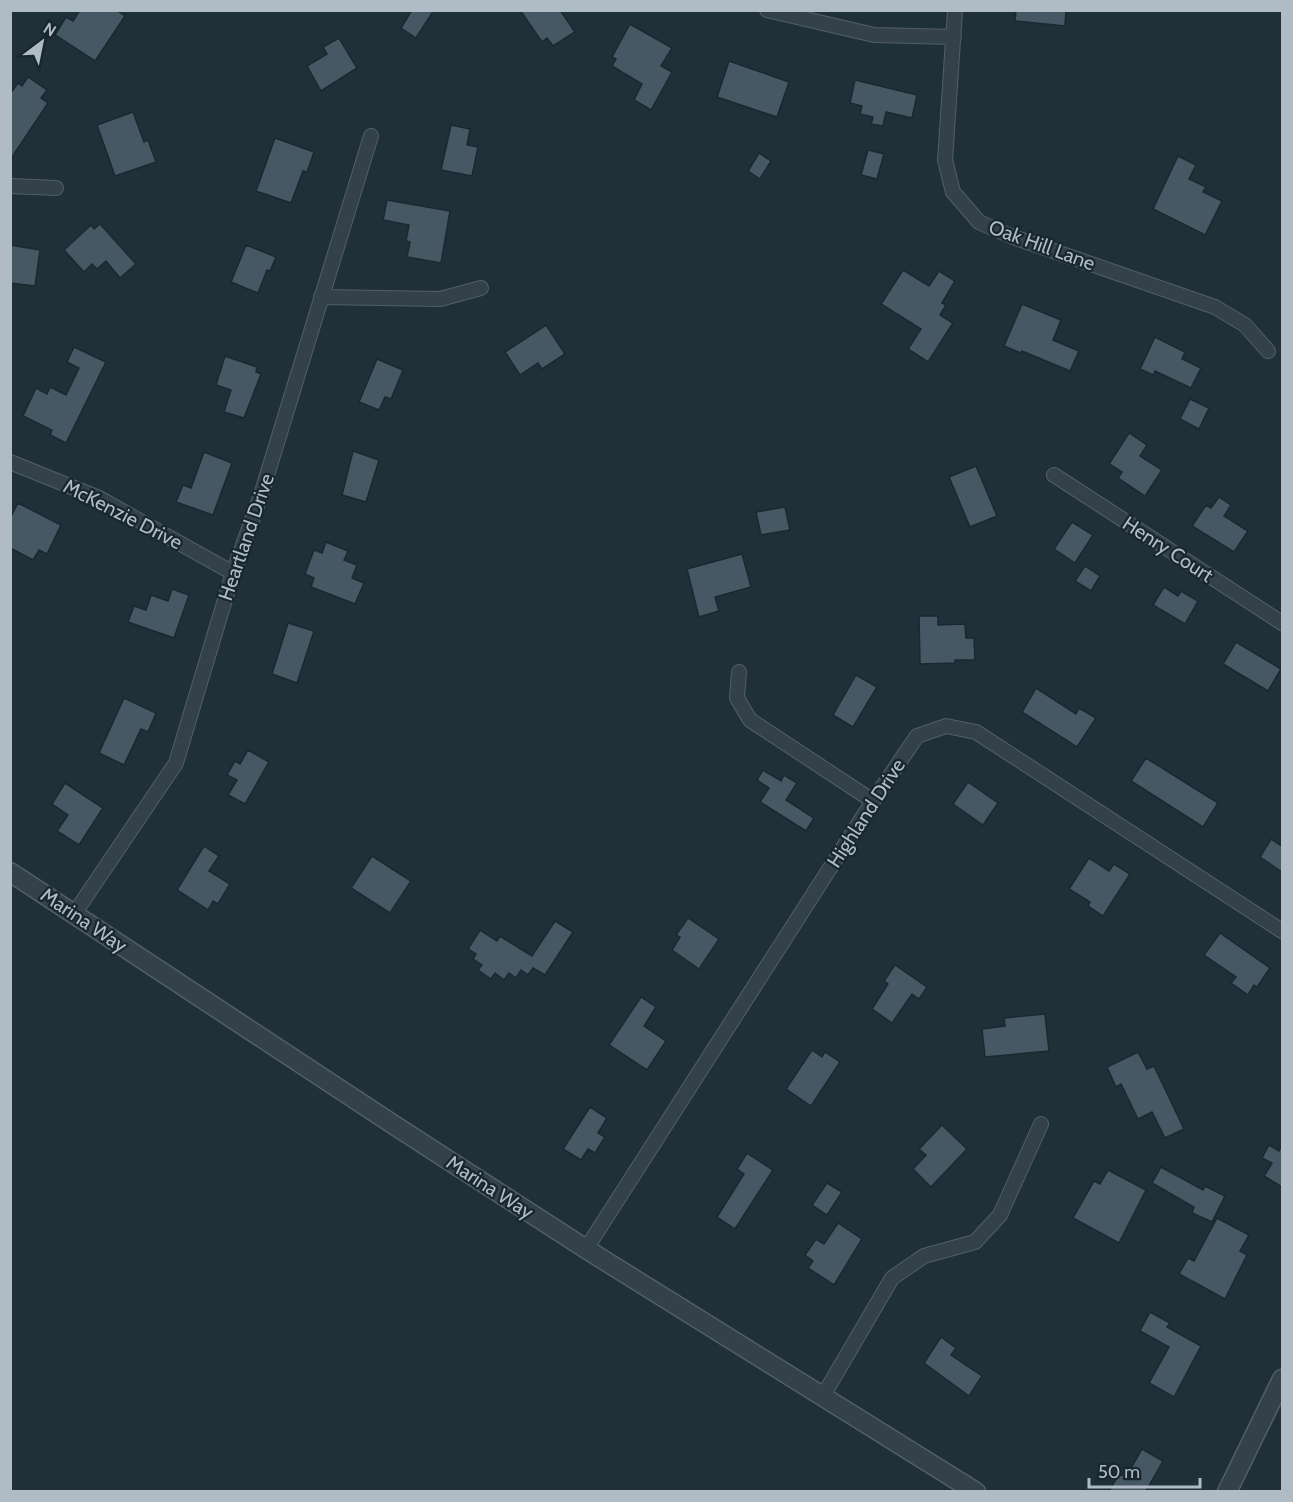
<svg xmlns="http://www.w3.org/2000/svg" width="1293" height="1502" font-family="Cabin,sans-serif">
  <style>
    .building { fill: #465863; stroke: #1b2830; stroke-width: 1.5 }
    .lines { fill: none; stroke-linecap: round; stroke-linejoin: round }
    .minor-casing { stroke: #525f67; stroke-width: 16 }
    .tertiary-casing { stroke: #525f67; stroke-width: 21 }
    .minor { stroke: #34414a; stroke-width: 14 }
    .tertiary { stroke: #34414a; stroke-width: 18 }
    .labels { text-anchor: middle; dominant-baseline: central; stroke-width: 4.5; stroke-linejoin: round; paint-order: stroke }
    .street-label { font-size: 20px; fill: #afbcc6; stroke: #19262e }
  </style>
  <rect width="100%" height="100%" fill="#203039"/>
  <g class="building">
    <path d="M80,10H116L125,16L95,61L55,35L66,17L73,21Z"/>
    <path d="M412,10H434L416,38L401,28Z"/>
    <path d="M520,10H560L575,32L553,46L547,38L542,42Z"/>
    <path d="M1016,10H1066L1065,26L1015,21Z"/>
    <path d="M630,24L672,48L661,66L672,72L651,110L634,100L642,84L612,66L616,59L612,57Z"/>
    <path d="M339,38L357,68L321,91L307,66L327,54L323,47Z"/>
    <path d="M729,61L789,82L777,117L717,97Z"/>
    <path d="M28,77L47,90L41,98L48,103L10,160V94L18,83L22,86Z"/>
    <path d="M855,80L917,95L912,118L886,112L883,126L871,124L873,117L860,114L862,106L850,103Z"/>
    <path d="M133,112L144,142L148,140L156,162L115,176L97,125Z"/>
    <path d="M451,125L470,129L467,145L478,147L472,176L441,170Z"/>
    <path d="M275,138L314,152L307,172L303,171L291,203L256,191Z"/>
    <path d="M868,150L884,154L877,179L861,175Z"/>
    <path d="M759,153L771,161L760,179L748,171Z"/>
    <path d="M1178,156L1196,165L1189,179L1206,187L1203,192L1222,201L1205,235L1153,209Z"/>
    <path d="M387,200L450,211L441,263L407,257L410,242L406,241L409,225L383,220Z"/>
    <path d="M100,224L136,264L120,278L106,261L97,269L92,264L84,272L64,250L91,225L94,229Z"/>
    <path d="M10,245L40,250L35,286L10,283Z"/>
    <path d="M246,245L276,257L270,271L267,270L258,293L231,282Z"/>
    <path d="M903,270L929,286L939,271L955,281L942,303L946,305L940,315L953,323L928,362L908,349L921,329L881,304Z"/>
    <path d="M1022,304L1061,320L1053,340L1079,351L1070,371L1022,351L1021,353L1004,346Z"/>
    <path d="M546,325L565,354L542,369L538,363L520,375L505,352Z"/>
    <path d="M1155,337L1185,352L1182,359L1201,368L1191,388L1155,371L1153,375L1140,369Z"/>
    <path d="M74,347L106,362L66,443L50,435L52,430L23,416L36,388L47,394L50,387L66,395L79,368L67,362Z"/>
    <path d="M225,356L257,367L256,372L261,374L244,418L224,412L231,390L216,385Z"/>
    <path d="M377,359L403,370L391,399L385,397L379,410L359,402Z"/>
    <path d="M1190,399L1209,408L1199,429L1180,419Z"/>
    <path d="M1129,433L1147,445L1140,456L1162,470L1145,496L1118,478L1122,472L1109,464Z"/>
    <path d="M353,451L379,460L366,502L342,495Z"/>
    <path d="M204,452L232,463L213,515L176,502L183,485L191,488Z"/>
    <path d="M976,466L997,516L970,527L949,477Z"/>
    <path d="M1219,497L1231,505L1224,516L1248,531L1234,552L1192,526L1206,505L1211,508Z"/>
    <path d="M18,503L61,525L47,554L39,550L33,560L10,548V518Z"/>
    <path d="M785,507L790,530L761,535L756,512Z"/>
    <path d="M1072,522L1093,535L1075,563L1054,549Z"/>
    <path d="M326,542L348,551L344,560L357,565L352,578L364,583L355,604L311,587L314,578L305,574L314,550L322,553Z"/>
    <path d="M742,554L751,587L715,597L719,611L699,617L687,569Z"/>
    <path d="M1085,566L1100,576L1091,591L1075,581Z"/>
    <path d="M1164,587L1178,596L1181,591L1198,601L1185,624L1153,605Z"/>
    <path d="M172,589L189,595L174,638L128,622L134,606L146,610L151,595L168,601Z"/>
    <path d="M919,616H938V625L965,624L966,638H974L975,660H955V663L920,664Z"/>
    <path d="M288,623L314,631L297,683L272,674Z"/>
    <path d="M1236,642L1281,669L1268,691L1223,664Z"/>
    <path d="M856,675L877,687L853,727L833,715Z"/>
    <path d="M1036,688L1076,714L1079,708L1096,718L1077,747L1022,712Z"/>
    <path d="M124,698L156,713L148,732L141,729L124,765L99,753Z"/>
    <path d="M248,750L269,762L245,804L228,795L237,780L227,775L235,761L240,764Z"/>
    <path d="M1146,758L1218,803L1203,827L1131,781Z"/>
    <path d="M763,770L781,781L784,775L797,783L786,800L814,818L806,831L760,802L769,788L757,780Z"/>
    <path d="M968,782L998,803L983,825L953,804Z"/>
    <path d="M65,783L103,808L79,845L57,831L68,815L52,804Z"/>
    <path d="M1271,839L1282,846V872L1260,857Z"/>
    <path d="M204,846L219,856L209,871L230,884L218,904L213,901L208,910L177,890Z"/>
    <path d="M372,856L411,881L390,913L351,888Z"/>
    <path d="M1089,858L1109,871L1114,864L1130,874L1103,916L1088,906L1090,902L1069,889Z"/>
    <path d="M688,918L719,939L699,969L672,950L680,937L676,935Z"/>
    <path d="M555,921L573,932L545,975L533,968L528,975L521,970L516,978L509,973L504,980L495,973L491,979L478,970L482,965L473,959L476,954L468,949L480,930L497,941L500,936L532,956Z"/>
    <path d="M1220,933L1270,968L1257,987L1254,985L1248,995L1231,983L1236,977L1204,955Z"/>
    <path d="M895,965L927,987L919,999L912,994L892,1023L872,1009L888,984L884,981Z"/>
    <path d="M641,997L656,1007L644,1026L666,1041L647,1070L609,1045Z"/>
    <path d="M1045,1014L1049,1051L985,1057L982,1029L1005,1026L1004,1018Z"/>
    <path d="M812,1050L822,1057L825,1052L840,1062L811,1106L786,1089Z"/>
    <path d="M1138,1052L1147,1069L1154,1066L1184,1129L1165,1138L1152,1112L1138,1119L1121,1084L1116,1087L1107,1067Z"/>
    <path d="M590,1107L607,1118L598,1133L605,1137L595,1153L588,1149L581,1160L563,1149Z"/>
    <path d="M942,1125L967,1149L931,1187L913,1169L926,1155L919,1149Z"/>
    <path d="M1269,1145L1279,1151L1282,1145V1187L1264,1176L1272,1163L1262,1158Z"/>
    <path d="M747,1153L773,1170L735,1229L717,1217L744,1174L737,1169Z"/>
    <path d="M1161,1167L1203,1190L1205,1186L1225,1196L1212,1222L1192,1213L1194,1207L1152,1183Z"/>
    <path d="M1108,1170L1146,1190L1119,1243L1073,1218L1094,1181L1100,1184Z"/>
    <path d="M827,1183L842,1192L827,1215L812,1205Z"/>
    <path d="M1217,1218L1249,1235L1240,1251L1247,1255L1225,1299L1179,1274L1188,1258L1194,1261Z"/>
    <path d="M838,1223L862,1239L834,1285L808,1268L813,1261L805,1255L816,1239L824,1244Z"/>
    <path d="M1150,1312L1170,1323L1167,1327L1201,1346L1174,1397L1149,1383L1169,1347L1140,1331Z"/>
    <path d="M941,1337L956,1348L951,1355L982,1376L969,1396L924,1363Z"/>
    <path d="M1142,1449L1163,1461L1146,1491H1109L1119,1474L1126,1477Z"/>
  </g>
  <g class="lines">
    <g class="minor-casing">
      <g id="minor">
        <path d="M767,10L874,35L954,37"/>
        <path d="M955,10L945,160L953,192L979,222L1013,237L1215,307L1245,325L1268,351"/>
        <path d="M10,186L56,188"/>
        <path d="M321,297L440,299L481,288"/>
        <path d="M10,462L99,498L233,573"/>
        <path d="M1054,475L1282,623"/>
        <path d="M739,672L737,698L750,720L873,801"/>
        <path d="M74,914L176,763L233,573L261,495L371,136"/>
        <path d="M586,1249L873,801L917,736L946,726L976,732L1282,931"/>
        <path d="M823,1396L892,1278L924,1256L975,1242L1000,1215L1041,1124"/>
      </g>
    </g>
    <g class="tertiary-casing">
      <g id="tertiary">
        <path d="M10,872L394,1125L586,1249L976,1492"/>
        <path d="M1227,1492L1282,1379"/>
      </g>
    </g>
    <use href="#minor" class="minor"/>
    <use href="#tertiary" class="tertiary"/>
  </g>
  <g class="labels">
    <g class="street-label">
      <text transform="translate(1042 245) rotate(20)">Oak Hill Lane</text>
      <text transform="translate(123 514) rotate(27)">McKenzie Drive</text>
      <text transform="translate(246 537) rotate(-71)">Heartland Drive</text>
      <text transform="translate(1168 549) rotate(33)">Henry Court</text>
      <text transform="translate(866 813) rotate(-57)">Highland Drive</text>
      <text transform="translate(84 920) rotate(34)">Marina Way</text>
      <text transform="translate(490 1187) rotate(33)">Marina Way</text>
    </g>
  </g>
  <rect width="1293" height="1502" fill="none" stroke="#afbcc6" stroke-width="24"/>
  <g transform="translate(42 42) rotate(32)" stroke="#19262e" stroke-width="4.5" paint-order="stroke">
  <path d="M0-4.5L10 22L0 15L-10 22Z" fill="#afbcc6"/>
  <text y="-9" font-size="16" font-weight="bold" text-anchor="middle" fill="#afbcc6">N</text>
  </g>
  <path d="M1089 1478v9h111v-9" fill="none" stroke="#afbcc6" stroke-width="3"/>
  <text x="1098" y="1478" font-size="18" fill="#afbcc6" stroke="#19262e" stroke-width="4.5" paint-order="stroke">50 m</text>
</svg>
